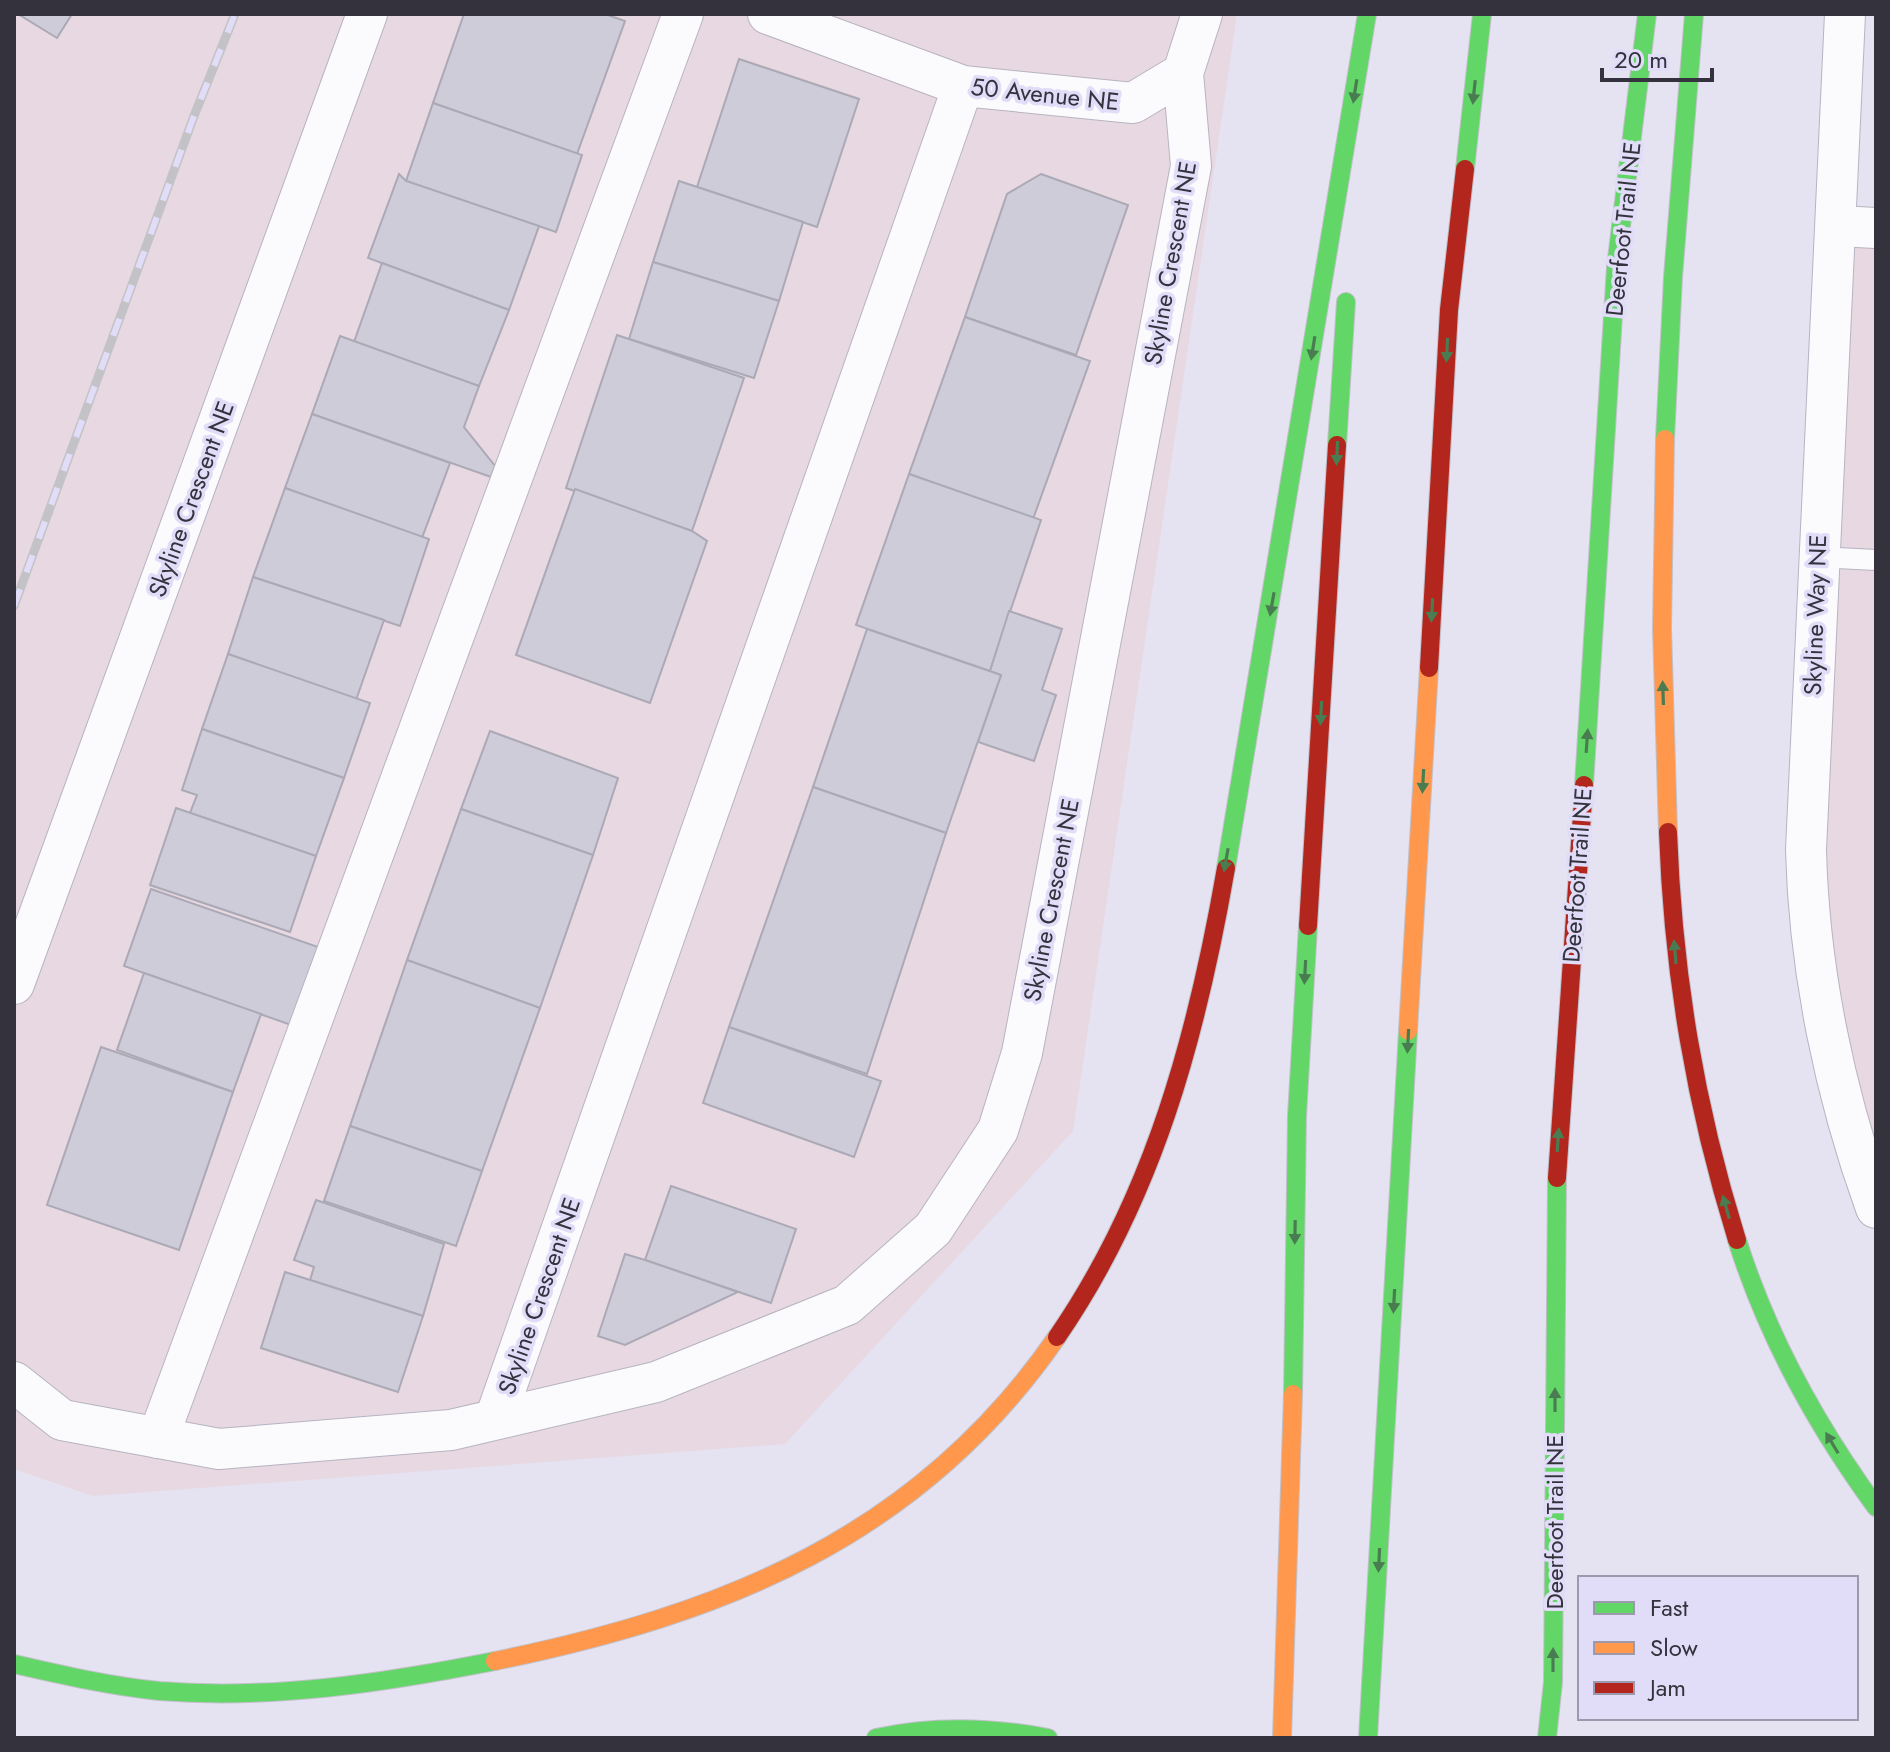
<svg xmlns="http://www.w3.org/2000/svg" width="1890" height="1752" font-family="Jost,sans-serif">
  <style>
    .industrial { fill: #e7d8e1 }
    .building { fill: #ceccd9; stroke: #aba9b5; stroke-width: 2 }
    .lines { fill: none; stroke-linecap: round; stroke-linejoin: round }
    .lane-casing { stroke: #b7b4c1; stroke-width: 22 }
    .street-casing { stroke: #b7b4c1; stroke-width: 42 }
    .fast-casing { stroke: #c1c0c8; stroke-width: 20 }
    .slow-casing { stroke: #c1c0c8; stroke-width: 20 }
    .jam-casing { stroke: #c1c0c8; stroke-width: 20 }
    .lane { stroke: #fbfbfd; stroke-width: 20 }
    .street { stroke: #fbfbfd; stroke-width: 40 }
    .fast { stroke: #63d668; stroke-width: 18 }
    .slow { stroke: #ff974d; stroke-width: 18 }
    .jam { stroke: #b3261e; stroke-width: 18 }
    .rail-casing { stroke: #c3c3c7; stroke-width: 9 }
    .rail { stroke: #e1dcf8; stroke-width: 6; stroke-dasharray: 18; stroke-linecap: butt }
    .oneway { fill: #497c50 }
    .labels { text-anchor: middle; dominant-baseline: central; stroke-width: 7; stroke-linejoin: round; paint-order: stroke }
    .street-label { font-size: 24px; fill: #34323d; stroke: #e1dcf8 }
  </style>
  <rect width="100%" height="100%" fill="#e5e2f2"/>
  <g class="industrial">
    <path d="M14,14H1237L1073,1131L785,1444L93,1496L14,1469Z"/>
    <path d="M1838,226L1876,228V1208L1812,946Z"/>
  </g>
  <g class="building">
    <path d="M18,14H72L57,38Z"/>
    <path d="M464,14H605L625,21L577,154L433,103Z"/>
    <path d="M739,59L859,99L817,227L697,187Z"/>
    <path d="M433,103L582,155L556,232L406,181Z"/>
    <path d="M399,174L406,181L539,226L509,310L368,258Z"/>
    <path d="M1041,174L1128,205L1076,355L965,317L1007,194Z"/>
    <path d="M679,181L803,222L779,301L653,262Z"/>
    <path d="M653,262L779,301L754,378L629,339Z"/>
    <path d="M382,263L509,310L479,386L354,342Z"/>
    <path d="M965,317L1090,361L1033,519L909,474Z"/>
    <path d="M617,335L744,378L692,531L566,488Z"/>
    <path d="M340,336L479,386L464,427L495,466L491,477L312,414Z"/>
    <path d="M312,414L450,463L422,538L285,488Z"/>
    <path d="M909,474L1041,520L990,671L856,625Z"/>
    <path d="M285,488L429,539L400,626L253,577Z"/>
    <path d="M575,489L692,531L707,541L650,703L516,655Z"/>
    <path d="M253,577L384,620L356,700L228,654Z"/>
    <path d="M1009,611L1062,629L1042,690L1056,695L1034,761L978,742L1001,675L990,671Z"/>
    <path d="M867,629L1001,675L946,833L813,787Z"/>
    <path d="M228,654L370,703L344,778L202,729Z"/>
    <path d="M202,729L344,778L316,856L190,813L197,795L182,790Z"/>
    <path d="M490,731L618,778L593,855L461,809Z"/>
    <path d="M813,787L946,833L867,1074L729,1027Z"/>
    <path d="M176,808L316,856L290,932L150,885Z"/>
    <path d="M461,809L593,855L540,1008L407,960Z"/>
    <path d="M151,889L321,948L294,1026L124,966Z"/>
    <path d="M407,960L540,1008L482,1171L350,1126Z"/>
    <path d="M144,973L261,1014L233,1092L117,1050Z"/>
    <path d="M729,1027L881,1081L854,1157L703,1103Z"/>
    <path d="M101,1047L233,1092L179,1250L47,1205Z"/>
    <path d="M350,1126L482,1171L456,1246L324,1201Z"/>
    <path d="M671,1186L796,1229L771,1303L645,1260Z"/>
    <path d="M316,1200L444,1244L423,1316L310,1280L314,1267L294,1260Z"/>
    <path d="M625,1254L645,1260L738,1292L625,1345L598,1336Z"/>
    <path d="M285,1272L423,1316L398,1392L261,1348Z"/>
  </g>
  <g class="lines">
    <g class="lane-casing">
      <path id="lane" d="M1817,557L1876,560"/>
    </g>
    <g class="street-casing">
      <g id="street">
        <path d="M768,14L963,86L1133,103L1183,73"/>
        <path d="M1845,14L1806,850C1809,970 1835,1095 1876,1208"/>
        <path d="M1838,226L1876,228"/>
        <path d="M14,984L367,14"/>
        <path d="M14,1382L62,1420L219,1449L451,1430L656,1382L847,1305L933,1229L998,1130L1022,1053L1191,166L1183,73L1202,14"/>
        <path d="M495,1419L963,86"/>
        <path d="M158,1438L683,14"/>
      </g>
    </g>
    <g class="fast-casing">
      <g id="fast">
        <path d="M1465,169L1482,14"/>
        <path d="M1665,439L1673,277L1694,14"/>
        <path d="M1337,445L1346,302"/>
        <path d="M1584,785L1616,267L1647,14"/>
        <path d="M1226,868L1367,14"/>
        <path d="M1737,1240C1768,1338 1816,1425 1876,1507"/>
        <path d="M1293,1394L1297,1116L1308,926"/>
        <path d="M14,1664C62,1675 110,1686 159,1691C272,1700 384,1683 495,1661"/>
        <path d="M876,1738C934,1725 990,1727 1048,1738"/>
        <path d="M1368,1738L1408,1031"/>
        <path d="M1547,1738L1553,1682L1557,1178"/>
      </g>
    </g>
    <g class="slow-casing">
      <g id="slow">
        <path d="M1665,439L1662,628L1668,832"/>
        <path d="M1408,1031L1429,668"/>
        <path d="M495,1661C724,1614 919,1537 1057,1337"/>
        <path d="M1282,1738L1293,1394"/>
      </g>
    </g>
    <g class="jam-casing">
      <g id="jam">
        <path d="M1429,668L1449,310L1465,169"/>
        <path d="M1668,832C1673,974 1695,1105 1737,1240"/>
        <path d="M1308,926L1337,445"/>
        <path d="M1557,1178L1584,785"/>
        <path d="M1057,1337C1154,1196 1197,1035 1226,868"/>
      </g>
    </g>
    <use href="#lane" class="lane"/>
    <use href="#street" class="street"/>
    <use href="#fast" class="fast"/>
    <use href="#slow" class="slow"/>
    <use href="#jam" class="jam"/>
    <g class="rail-casing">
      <path id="rail" d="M14,606L194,116L235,14"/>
    </g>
    <use href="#rail" class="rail"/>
  </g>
  <defs><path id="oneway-solid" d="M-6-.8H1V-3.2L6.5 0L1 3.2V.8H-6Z" transform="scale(2)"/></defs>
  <g class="oneway">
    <use href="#oneway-solid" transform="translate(1355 91) rotate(99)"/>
    <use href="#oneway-solid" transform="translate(1474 92) rotate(96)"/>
    <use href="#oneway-solid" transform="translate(1313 348) rotate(99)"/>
    <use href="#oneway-solid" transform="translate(1447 350) rotate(93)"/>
    <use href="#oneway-solid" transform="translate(1337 453) rotate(93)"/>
    <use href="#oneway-solid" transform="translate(1272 604) rotate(100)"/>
    <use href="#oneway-solid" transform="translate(1432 610) rotate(93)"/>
    <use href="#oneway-solid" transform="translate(1663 693) rotate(-92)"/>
    <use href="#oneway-solid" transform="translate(1321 713) rotate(93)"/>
    <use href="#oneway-solid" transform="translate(1587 741) rotate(-86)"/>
    <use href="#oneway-solid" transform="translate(1423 781) rotate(93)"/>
    <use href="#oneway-solid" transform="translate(1226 860) rotate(100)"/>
    <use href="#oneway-solid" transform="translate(1675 952) rotate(-95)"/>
    <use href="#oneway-solid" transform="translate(1305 972) rotate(93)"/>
    <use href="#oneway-solid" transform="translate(1408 1041) rotate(93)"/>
    <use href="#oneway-solid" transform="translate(1558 1140) rotate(-86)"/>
    <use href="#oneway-solid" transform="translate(1726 1207) rotate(-106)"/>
    <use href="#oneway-solid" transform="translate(1295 1232) rotate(91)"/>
    <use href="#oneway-solid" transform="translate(1394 1301) rotate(93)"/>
    <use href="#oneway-solid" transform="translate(1555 1400) rotate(-90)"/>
    <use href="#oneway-solid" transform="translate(1832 1443) rotate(-121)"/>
    <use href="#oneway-solid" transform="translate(1379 1560) rotate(93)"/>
    <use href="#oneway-solid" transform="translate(1553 1660) rotate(-90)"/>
  </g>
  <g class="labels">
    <g class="street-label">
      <text transform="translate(1045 94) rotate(6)">50 Avenue NE</text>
      <text transform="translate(1623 229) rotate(-84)">Deerfoot Trail NE</text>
      <text transform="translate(1170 263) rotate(-80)">Skyline Crescent NE</text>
      <text transform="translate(191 499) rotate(-70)">Skyline Crescent NE</text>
      <text transform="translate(1815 615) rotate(-88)">Skyline Way NE</text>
      <text transform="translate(1577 875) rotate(-86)">Deerfoot Trail NE</text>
      <text transform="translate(1051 900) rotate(-79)">Skyline Crescent NE</text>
      <text transform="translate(539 1296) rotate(-71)">Skyline Crescent NE</text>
      <text transform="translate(1554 1522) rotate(-90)">Deerfoot Trail NE</text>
    </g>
  </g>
  <rect width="1890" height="1752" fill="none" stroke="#34323d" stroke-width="32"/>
  <rect x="1578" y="1576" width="280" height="144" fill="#e1dcf8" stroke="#9c98ad" stroke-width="2"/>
  <rect x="1594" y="1602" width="40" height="12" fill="#63d668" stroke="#9c98ad" stroke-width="2"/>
  <text x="1650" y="1616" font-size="24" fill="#34323d">Fast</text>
  <rect x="1594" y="1642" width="40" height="12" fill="#ff974d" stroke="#9c98ad" stroke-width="2"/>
  <text x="1650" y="1656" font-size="24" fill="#34323d">Slow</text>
  <rect x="1594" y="1682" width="40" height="12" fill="#b3261e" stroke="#9c98ad" stroke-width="2"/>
  <text x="1650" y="1696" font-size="24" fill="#34323d">Jam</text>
  <path d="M1602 68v12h110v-12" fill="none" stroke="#34323d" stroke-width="4"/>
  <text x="1614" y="68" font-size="24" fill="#34323d" stroke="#e1dcf8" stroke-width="6" paint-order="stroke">20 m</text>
</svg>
